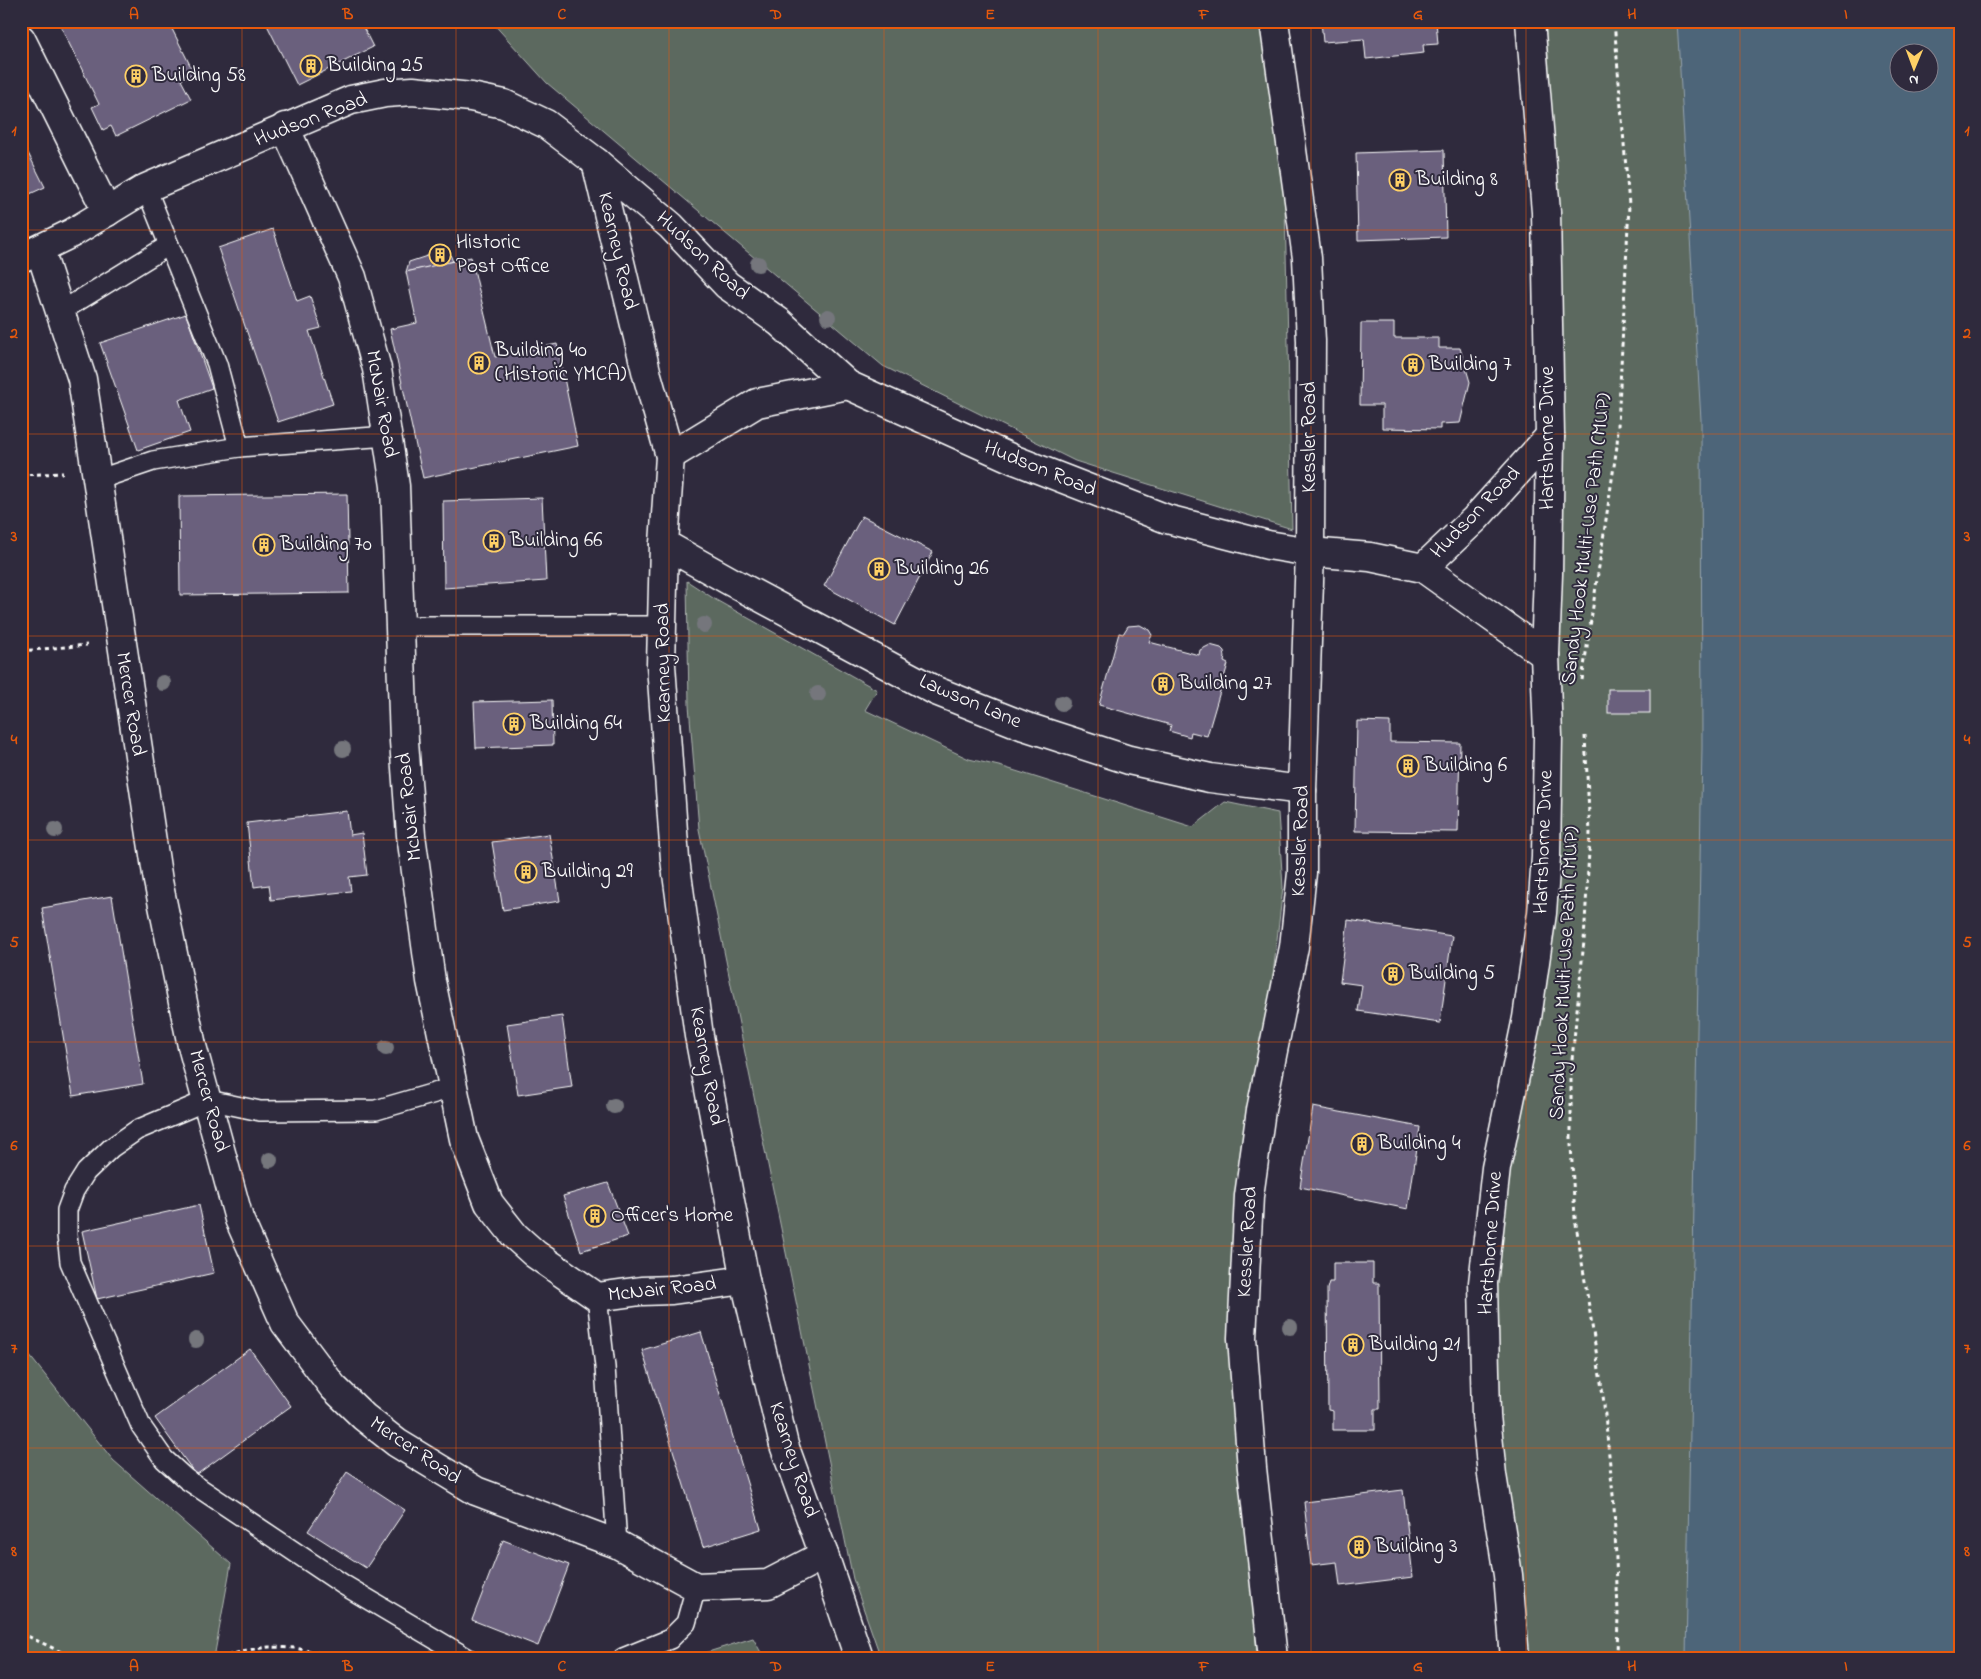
<svg xmlns="http://www.w3.org/2000/svg" width="1981" height="1679" font-family="'Indie Flower',sans-serif">
  <style>
    .green { fill: #5b695f; stroke: #adb4af }
    .water { fill: #4e6579; stroke: #95a3af; fill-rule: evenodd }
    .building { fill: #6a607d; stroke: #fff }
    .lines { fill: none; stroke-linecap: round; stroke-linejoin: round }
    .service-casing { stroke: #fff; stroke-width: 22 }
    .minor-casing { stroke: #fff; stroke-width: 31 }
    .tertiary-casing { stroke: #fff; stroke-width: 31 }
    .path { stroke: #fff; stroke-width: 3; stroke-dasharray: 4 4; stroke-linecap: butt }
    .service { stroke: #2f2a3d; stroke-width: 19 }
    .minor { stroke: #2f2a3d; stroke-width: 28 }
    .tertiary { stroke: #2f2a3d; stroke-width: 28 }
    .tree { fill: #74767c }
    .grid { fill: none; stroke: #e8590c; stroke-width: 1; stroke-opacity: 0.55 }
    .labels { text-anchor: middle; dominant-baseline: central; stroke-width: 4; stroke-linejoin: round; paint-order: stroke }
    .poi-label { font-size: 21px; fill: #fff; stroke: #2f2a3d; text-anchor: start }
    .street-label { font-size: 21px; fill: #fff; stroke: #2f2a3d }
    .neatline { fill: none; stroke: #e8590c; stroke-width: 2 }
    .grid-label { font-size: 16px; text-anchor: middle; font-weight: bold; fill: #e8590c }
  </style>
  <rect width="100%" height="100%" fill="#2f2a3d"/>
  <filter id="ink" filterUnits="userSpaceOnUse"><feTurbulence type="fractalNoise" baseFrequency=".02" numOctaves="2"/><feDisplacementMap in="SourceGraphic" scale="10" xChannelSelector="R" yChannelSelector="G"/><feConvolveMatrix kernelMatrix="1 2 1 2 8 2 1 2 1" color-interpolation-filters="sRGB"/></filter>
  <g filter="url(#ink)">
    <g class="green">
      <path d="M491,21H1281L1292,529L1075,461L883,366L547,83Z"/>
      <path d="M1543,21H1691L1736,613L1688,1658H1500L1481,1352L1550,900V436L1545,30Z"/>
      <path d="M687,581L716,600L877,690L865,710L969,759L1003,767L1193,827L1225,802L1278,813L1283,887L1235,1308L1257,1658H881L853,1579L699,829L689,705Z"/>
      <path d="M21,1345L113,1460L231,1564L214,1658H21Z"/>
      <path d="M753,1638L764,1658H689Z"/>
    </g>
    <path class="water" d="M1677,21H1960V1658H1686L1702,747L1701,420ZM1898,52H1928V82H1898Z"/>
    <g class="building">
      <path d="M58,21H168L194,73L181,80L191,99L116,136L111,126L103,130L92,107L99,104Z"/>
      <path d="M265,21H360L373,47L297,85Z"/>
      <path d="M1321,21H1436L1438,44L1423,45L1424,53L1366,59L1364,39L1323,42Z"/>
      <path d="M21,139L45,187L21,198Z"/>
      <path d="M1444,150L1446,237L1358,240L1356,153Z"/>
      <path d="M273,229L297,301L310,296L321,328L309,331L333,404L278,422L218,248Z"/>
      <path d="M448,249L453,262L406,272L409,262Z"/>
      <path d="M471,257L495,357L557,344L578,446L423,478L390,329L417,323L406,272Z"/>
      <path d="M186,314L212,388L179,400L190,432L138,450L100,343Z"/>
      <path d="M1361,323H1394V338H1439V348H1460L1470,382L1460,423L1440,424V429L1382,428V405H1360Z"/>
      <path d="M347,494L349,593L180,595L179,496Z"/>
      <path d="M542,498L546,581L444,588L443,501Z"/>
      <path d="M862,516L933,552L895,625L824,586Z"/>
      <path d="M1140,625L1149,630L1152,635L1149,642L1199,655L1200,650L1210,645L1221,648L1224,651L1225,657L1224,662L1228,664L1207,736L1191,732L1190,737L1169,731L1171,725L1099,705L1119,633L1123,634L1128,626Z"/>
      <rect x="1608" y="689" width="42" height="24"/>
      <path d="M552,700L553,745L476,748L474,702Z"/>
      <path d="M1357,721L1390,722V742L1460,743L1458,832L1355,831Z"/>
      <path d="M347,811L350,835L362,833L367,875L349,877L351,891L271,900L269,885L254,887L247,823Z"/>
      <path d="M549,834L560,901L503,910L492,842Z"/>
      <path d="M112,896L143,1084L73,1096L42,908Z"/>
      <path d="M1348,920L1452,936L1440,1023L1358,1011L1362,985L1340,982Z"/>
      <path d="M562,1016L572,1087L518,1095L507,1024Z"/>
      <path d="M1313,1107L1420,1127L1408,1209L1300,1187Z"/>
      <path d="M608,1183L628,1236L581,1251L563,1196Z"/>
      <path d="M199,1205L214,1273L97,1299L82,1231Z"/>
      <path d="M1333,1263H1373V1283H1379L1380,1409H1375V1430H1333V1411L1328,1410L1327,1289L1329,1282H1333Z"/>
      <path d="M701,1332L761,1529L703,1547L642,1350Z"/>
      <path d="M250,1349L291,1406L196,1475L155,1418Z"/>
      <path d="M347,1472L405,1510L366,1568L308,1531Z"/>
      <path d="M1403,1490L1413,1577L1340,1586L1337,1562L1311,1565L1304,1502Z"/>
      <path d="M503,1540L569,1565L538,1646L472,1620Z"/>
    </g>
    <g class="lines">
      <g class="service-casing">
        <g id="service">
          <path d="M146,188L217,364L239,447"/>
          <path d="M60,312L169,245"/>
          <path d="M97,480L153,461L239,447L388,436"/>
          <path d="M399,626H662"/>
          <path d="M452,1088L376,1110L260,1111L208,1100L137,1130L111,1148L86,1172L74,1191L67,1210V1235L70,1262L141,1426L164,1459L186,1479L344,1585L467,1658"/>
          <path d="M597,1297L605,1367L617,1544"/>
          <path d="M623,1658L670,1639L686,1623L696,1587"/>
        </g>
      </g>
      <g class="minor-casing">
        <g id="minor">
          <path d="M285,127L352,277L377,369L395,486L404,741L411,835L431,981L464,1139L489,1203L515,1236L535,1254L597,1297L641,1291L672,1290L745,1280"/>
          <path d="M40,250L82,379L158,881L192,1046L239,1219L285,1323L333,1387L364,1417L397,1443L476,1491L617,1544L696,1587L768,1584L824,1555"/>
          <path d="M664,544L730,581L936,691L1024,726L1129,760L1210,778L1302,790"/>
          <path d="M1273,1658L1252,1468L1242,1338L1249,1196L1261,1110L1294,947L1302,873V790L1310,552L1311,341L1307,258L1274,21"/>
        </g>
      </g>
      <g class="tertiary-casing">
        <g id="tertiary">
          <path d="M21,39L107,212"/>
          <path d="M596,162L647,375L670,456L664,544L661,665L675,859L699,1036L745,1280L784,1445L824,1555L859,1658"/>
          <path d="M21,258L72,233L146,188L351,100L385,93L413,91L471,97L504,104L546,124L596,162L671,226L727,285L779,322L848,385L1015,460L1167,519L1268,545L1310,552L1370,557L1423,568L1545,655"/>
          <path d="M670,456L757,403L848,385"/>
          <path d="M1423,568L1475,519L1550,436"/>
          <path d="M1515,1658L1508,1575L1492,1475L1486,1416L1483,1283L1496,1168L1527,1018L1542,913L1546,857L1548,736L1545,655L1548,574L1550,436L1546,212L1530,21"/>
        </g>
      </g>
      <g class="path">
        <path d="M21,475L63,473"/>
        <path d="M21,651L87,645"/>
        <path d="M1582,680L1617,446L1629,205L1614,21"/>
        <path d="M1585,736L1590,833L1584,941L1571,1069V1145L1575,1218L1603,1395L1614,1505L1618,1613L1617,1658"/>
        <path d="M21,1633L74,1658"/>
        <path d="M220,1658L247,1650L269,1647L295,1648L343,1657L368,1658"/>
      </g>
      <use href="#service" class="service"/>
      <use href="#minor" class="minor"/>
      <use href="#tertiary" class="tertiary"/>
    </g>
    <g class="tree">
      <circle cx="758" cy="264" r="8"/>
      <circle cx="828" cy="317" r="8"/>
      <circle cx="704" cy="625" r="8"/>
      <circle cx="163" cy="683" r="8"/>
      <circle cx="818" cy="694" r="8"/>
      <circle cx="1062" cy="703" r="8"/>
      <circle cx="343" cy="749" r="8"/>
      <circle cx="55" cy="830" r="8"/>
      <circle cx="386" cy="1048" r="8"/>
      <circle cx="614" cy="1106" r="8"/>
      <circle cx="270" cy="1160" r="8"/>
      <circle cx="1290" cy="1327" r="8"/>
      <circle cx="196" cy="1340" r="8"/>
    </g>
  </g>
  <path class="grid" d="M242,21V1658M456,21V1658M669,21V1658M884,21V1658M1098,21V1658M1311,21V1658M1526,21V1658M1740,21V1658M21,230H1960M21,434H1960M21,636H1960M21,840H1960M21,1042H1960M21,1246H1960M21,1448H1960"/>
  <defs>
    <g id="building-ring" transform="scale(1.125)"><circle r="9.5" fill="#2f2a3d" stroke="#ffd166" stroke-width="1.5"/><path d="M-4-6H4V6H1V3H-1V6H-4ZM-2.5-4.3h1.7v1.8h-1.7ZM.8-4.3h1.7v1.8H.8ZM-2.5-1h1.7V.8h-1.7ZM.8-1h1.7V.8H.8Z" fill="#ffd166"/></g>
  </defs>
  <g fill-rule="evenodd">
    <use href="#building-ring" x="311" y="66"/>
    <use href="#building-ring" x="136" y="76"/>
    <use href="#building-ring" x="1400" y="180"/>
    <use href="#building-ring" x="440" y="255"/>
    <use href="#building-ring" x="479" y="363"/>
    <use href="#building-ring" x="1413" y="365"/>
    <use href="#building-ring" x="494" y="541"/>
    <use href="#building-ring" x="264" y="545"/>
    <use href="#building-ring" x="879" y="569"/>
    <use href="#building-ring" x="1163" y="684"/>
    <use href="#building-ring" x="514" y="724"/>
    <use href="#building-ring" x="1408" y="766"/>
    <use href="#building-ring" x="526" y="872"/>
    <use href="#building-ring" x="1393" y="974"/>
    <use href="#building-ring" x="1362" y="1144"/>
    <use href="#building-ring" x="595" y="1216"/>
    <use href="#building-ring" x="1353" y="1345"/>
    <use href="#building-ring" x="1359" y="1547"/>
  </g>
  <g class="labels">
    <g class="poi-label">
      <text x="327" y="66">Building 25</text>
      <text x="152" y="76">Building 58</text>
      <text x="1416" y="180">Building 8</text>
      <text x="456" y="243">Historic<tspan x="456" dy="24">Post Office</tspan></text>
      <text x="495" y="351">Building 40<tspan x="495" dy="24">(Historic YMCA)</tspan></text>
      <text x="1429" y="365">Building 7</text>
      <text x="510" y="541">Building 66</text>
      <text x="280" y="545">Building 70</text>
      <text x="895" y="569">Building 26</text>
      <text x="1179" y="684">Building 27</text>
      <text x="530" y="724">Building 64</text>
      <text x="1424" y="766">Building 6</text>
      <text x="542" y="872">Building 29</text>
      <text x="1409" y="974">Building 5</text>
      <text x="1378" y="1144">Building 4</text>
      <text x="611" y="1216">Officer's Home</text>
      <text x="1369" y="1345">Building 21</text>
      <text x="1375" y="1547">Building 3</text>
    </g>
    <g class="street-label">
      <text transform="translate(311 120) rotate(-21)">Hudson Road</text>
      <text transform="translate(617 251) rotate(77)">Kearney Road</text>
      <text transform="translate(702 256) rotate(43)">Hudson Road</text>
      <text transform="translate(381 404) rotate(80)">McNair Road</text>
      <text transform="translate(1310 437) rotate(-90)">Kessler Road</text>
      <text transform="translate(1548 438) rotate(-90)">Hartshorne Drive</text>
      <text transform="translate(1040 469) rotate(22)">Hudson Road</text>
      <text transform="translate(1476 513) rotate(-46)">Hudson Road</text>
      <text transform="translate(1587 539) rotate(-83)">Sandy Hook Multi-Use Path (MUP)</text>
      <text transform="translate(664 663) rotate(-91)">Kearney Road</text>
      <text transform="translate(970 702) rotate(23)">Lawson Lane</text>
      <text transform="translate(130 704) rotate(81)">Mercer Road</text>
      <text transform="translate(410 807) rotate(-96)">McNair Road</text>
      <text transform="translate(1301 841) rotate(-88)">Kessler Road</text>
      <text transform="translate(1544 842) rotate(-88)">Hartshorne Drive</text>
      <text transform="translate(1565 973) rotate(-87)">Sandy Hook Multi-Use Path (MUP)</text>
      <text transform="translate(706 1066) rotate(80)">Kearney Road</text>
      <text transform="translate(208 1101) rotate(75)">Mercer Road</text>
      <text transform="translate(1248 1242) rotate(-87)">Kessler Road</text>
      <text transform="translate(1491 1243) rotate(-86)">Hartshorne Drive</text>
      <text transform="translate(662 1290) rotate(-6)">McNair Road</text>
      <text transform="translate(415 1451) rotate(34)">Mercer Road</text>
      <text transform="translate(793 1460) rotate(72)">Kearney Road</text>
    </g>
  </g>
  <rect width="1981" height="1679" fill="none" stroke="#2f2a3d" stroke-width="55"/>
  <g transform="translate(1914 68) rotate(181)"><circle r="24" fill="#2f2a3d" stroke="#827f8b"/>
  <path d="M0-4L9 19L0 12L-9 19Z" fill="#ffd166"/>
  <text y="-8" font-size="14" font-weight="bold" text-anchor="middle" fill="#ffffff">N</text>
  </g>
  <rect x="28" y="28" width="1926" height="1624" class="neatline"/>
  <g class="grid-label">
    <text x="134" y="19">A</text>
    <text x="348" y="19">B</text>
    <text x="562" y="19">C</text>
    <text x="776" y="19">D</text>
    <text x="990" y="19">E</text>
    <text x="1204" y="19">F</text>
    <text x="1418" y="19">G</text>
    <text x="1632" y="19">H</text>
    <text x="1846" y="19">I</text>
    <text x="14" y="135">1</text>
    <text x="1967" y="135">1</text>
    <text x="14" y="338">2</text>
    <text x="1967" y="338">2</text>
    <text x="14" y="541">3</text>
    <text x="1967" y="541">3</text>
    <text x="14" y="744">4</text>
    <text x="1967" y="744">4</text>
    <text x="14" y="947">5</text>
    <text x="1967" y="947">5</text>
    <text x="14" y="1150">6</text>
    <text x="1967" y="1150">6</text>
    <text x="14" y="1353">7</text>
    <text x="1967" y="1353">7</text>
    <text x="14" y="1556">8</text>
    <text x="1967" y="1556">8</text>
    <text x="134" y="1671">A</text>
    <text x="348" y="1671">B</text>
    <text x="562" y="1671">C</text>
    <text x="776" y="1671">D</text>
    <text x="990" y="1671">E</text>
    <text x="1204" y="1671">F</text>
    <text x="1418" y="1671">G</text>
    <text x="1632" y="1671">H</text>
    <text x="1846" y="1671">I</text>
  </g>
</svg>
